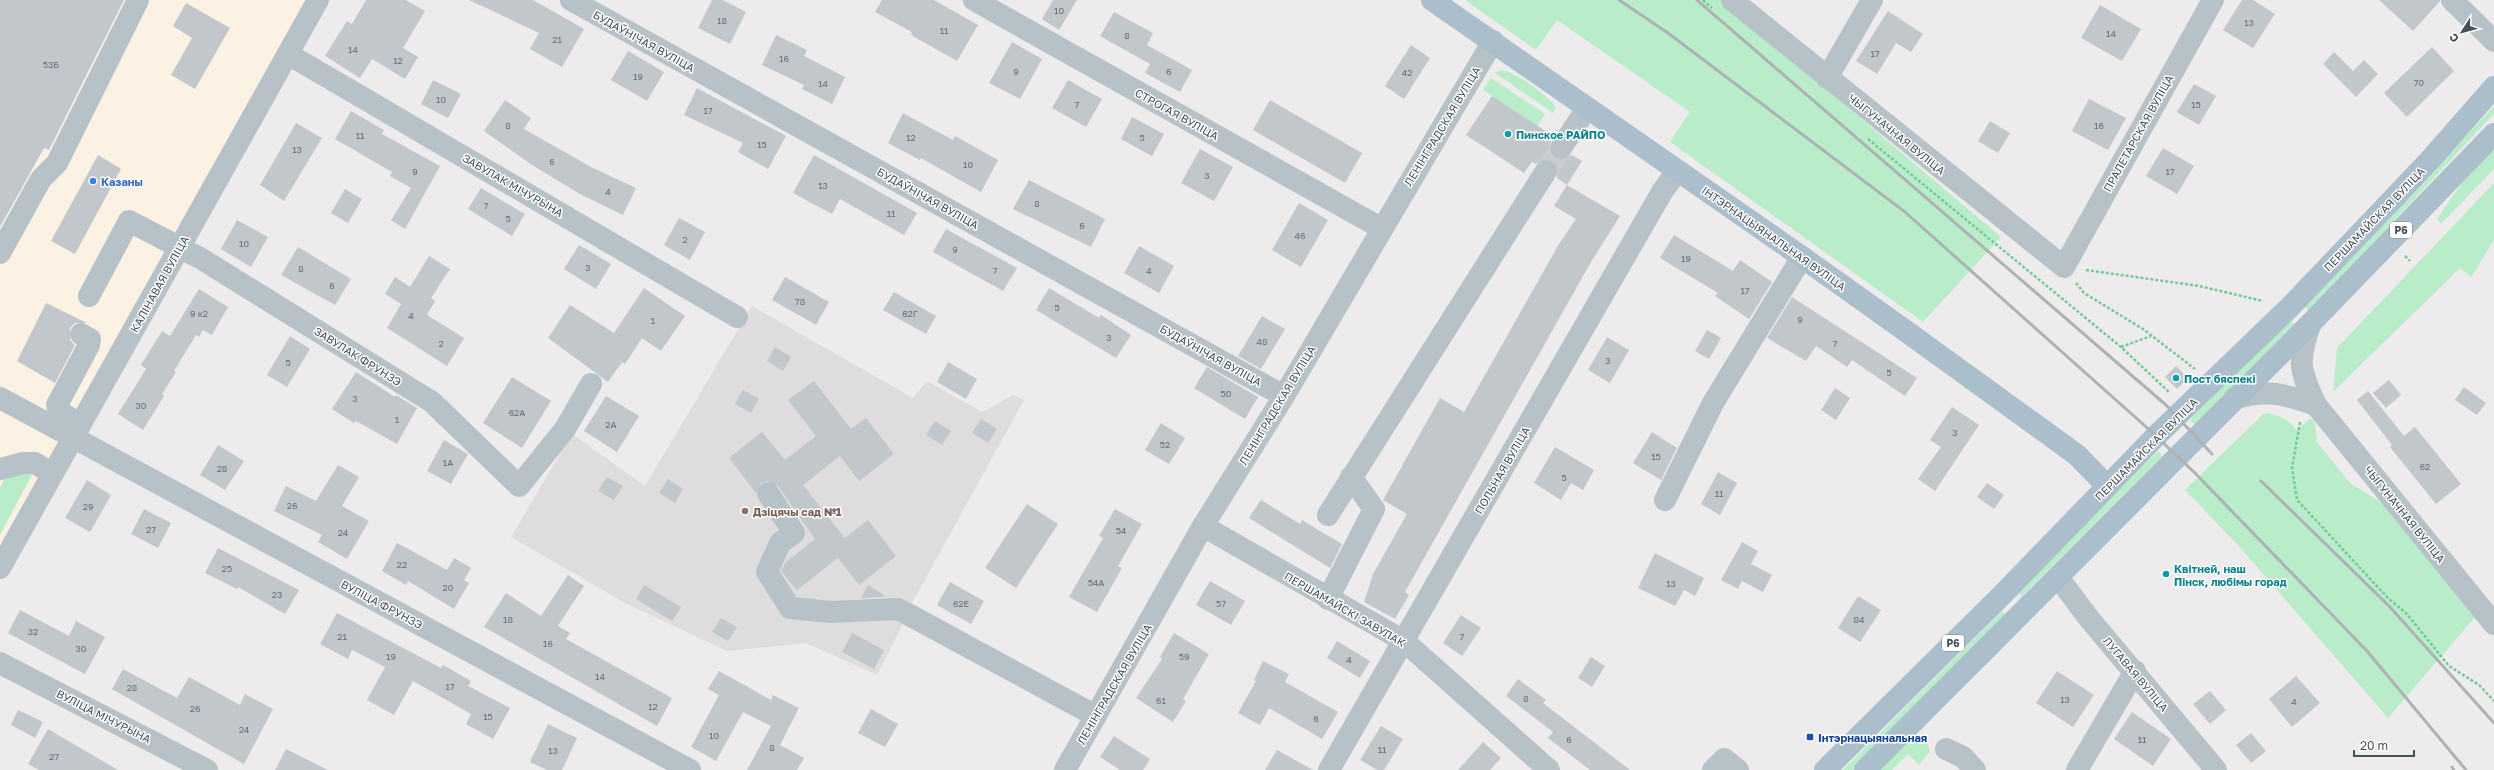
<svg xmlns="http://www.w3.org/2000/svg" width="2494" height="770" font-family="'Golos Text',sans-serif">
  <style>
    .commercial { fill: #fbf2e3 }
    .education { fill: #dfdcdd }
    .green { fill: #b9edc9 }
    .building { fill: #c2c7cc }
    .lines { fill: none; stroke-linecap: round; stroke-linejoin: round }
    .minor-tunnel { stroke: #ccccce; stroke-width: 22; stroke-dasharray: 22 11; stroke-linecap: butt }
    .path { stroke: #72ca97; stroke-width: 2.5; stroke-dasharray: 3 2; stroke-linecap: butt }
    .minor { stroke: #b7c2c8; stroke-width: 22 }
    .major { stroke: #abbecb; stroke-width: 22 }
    .rail { stroke: #aeb2b6; stroke-width: 3 }
    .culture-dot { fill: #0f9aa8; stroke: #fff; stroke-width: 1.5 }
    .shop-dot { fill: #3f7fe0; stroke: #fff; stroke-width: 1.5 }
    .education-dot { fill: #8d6e63; stroke: #fff; stroke-width: 1.5 }
    .transit-dot { fill: #1a4fb4; stroke: #fff; stroke-width: 1.5 }
    .labels { text-anchor: middle; dominant-baseline: central; stroke-width: 3; stroke-linejoin: round; paint-order: stroke }
    .number-label { font-size: 9px; fill: #646e75 }
    .shield { fill: #fff; stroke: #7c858a; stroke-width: 1 }
    .shield-label { font-size: 10px; font-weight: bold; fill: #445158 }
    .street-label { font-size: 11px; fill: #445158; stroke: #fff }
    .culture-label { font-size: 11px; font-weight: bold; fill: #0d838f; stroke: #fff; text-anchor: start }
    .shop-label { font-size: 11px; font-weight: bold; fill: #366cbe; stroke: #fff; text-anchor: start }
    .education-label { font-size: 11px; font-weight: bold; fill: #785e54; stroke: #fff; text-anchor: start }
    .transit-label { font-size: 11px; font-weight: bold; fill: #164399; stroke: #fff; text-anchor: start }
  </style>
  <rect width="100%" height="100%" fill="#eeebec"/>
  <path class="commercial" d="M0,0H308L0,553Z"/>
  <path class="education" d="M752,306L913,398L927,381L982,412L1013,395L1024,400L912,603L979,640L971,655L905,620L877,675L806,643L727,651L625,603L511,537L572,434L645,486Z"/>
  <g class="green">
    <path d="M1465,0H1721L2001,237L1923,322L1670,142L1690,112L1557,20L1536,50Z"/>
    <path d="M1501,70C1515,71 1548,96 1556,107L1553,113L1495,73Z"/>
    <path d="M1491,78L1545,114L1537,126L1483,90Z"/>
    <path d="M2494,106V114L2491,117L2309,311L2305,307Z"/>
    <path d="M2494,150V169L2441,224L2437,219L2470,171Z"/>
    <path d="M2494,183V240L2471,277L2460,268L2333,392L2337,348Z"/>
    <path d="M2291,320L2294,324L2196,423H2191L2192,417Z"/>
    <path d="M2268,413C2280,416 2289,419 2296,430L2312,418L2315,424L2317,442L2350,483L2382,503L2477,615L2388,718L2237,544L2185,490L2263,414Z"/>
    <path d="M2158,451L2162,456L2022,596L2017,591Z"/>
    <path d="M34,471L0,535V488L5,477Z"/>
    <path d="M2002,611L2007,616L1853,770H1843Z"/>
    <path d="M1913,735C1924,737 1927,741 1930,751L1919,765L1908,754L1892,770H1879Z"/>
  </g>
  <g class="building">
    <path d="M0,0H124L49,150L44,148L0,227Z"/>
    <path d="M366,0H406L425,11L403,48L418,57L405,79L372,59L360,78L325,56L347,21L352,24Z"/>
    <path d="M469,0H533L584,29L562,67L530,49L539,33Z"/>
    <path d="M712,0H723L746,12L730,44L698,28Z"/>
    <path d="M882,0H934L978,25L957,61L911,35L912,32L875,12Z"/>
    <path d="M1053,0H1077L1059,30L1042,19Z"/>
    <path d="M2242,0H2253L2275,14L2253,48L2223,30Z"/>
    <path d="M2379,0H2440V1L2413,31Z"/>
    <path d="M186,3L230,28L195,89L171,75L192,38L173,26Z"/>
    <path d="M2100,5L2141,29L2122,61L2081,38Z"/>
    <path d="M1888,11L1923,34L1911,52L1896,43L1877,74L1856,61Z"/>
    <path d="M1114,12L1153,33L1147,45L1192,70L1180,92L1145,73L1150,64L1100,36Z"/>
    <path d="M776,35L807,50L804,56L845,77L832,104L802,89L804,85L762,65Z"/>
    <path d="M1012,42L1042,59L1020,99L989,83Z"/>
    <path d="M1411,45L1430,58L1404,99L1385,86Z"/>
    <path d="M2432,47L2454,71L2407,117L2384,93Z"/>
    <path d="M628,51L664,72L647,101L611,80Z"/>
    <path d="M2334,52L2353,71L2364,60L2378,74L2356,97L2323,64Z"/>
    <path d="M433,80L461,94L448,118L421,104Z"/>
    <path d="M1068,80L1102,99L1086,127L1052,108Z"/>
    <path d="M2194,84L2216,96L2199,125L2177,112Z"/>
    <path d="M697,88L786,136L768,169L738,152L743,143L684,115Z"/>
    <path d="M1492,96L1550,134L1546,139L1551,141L1549,148L1554,158L1561,160L1572,155L1582,161L1567,185L1557,178V166L1552,160H1541L1536,164L1532,162L1524,173L1466,135Z"/>
    <path d="M2089,99L2126,118L2108,150L2072,131Z"/>
    <path d="M505,100L531,118L524,129L593,168L636,188L623,215L580,194L532,165L484,131Z"/>
    <path d="M1270,100L1362,153L1345,183L1253,130Z"/>
    <path d="M351,111L384,130L382,134L440,166L405,229L391,220L411,188L390,176L392,172L335,139Z"/>
    <path d="M903,113L953,140L955,136L998,160L981,192L921,158L920,160L888,143Z"/>
    <path d="M1132,117L1164,134L1152,156L1121,139Z"/>
    <path d="M1990,121L2010,133L1998,153L1978,141Z"/>
    <path d="M296,123L322,138L284,201L260,185Z"/>
    <path d="M2163,148L2194,166L2177,194L2146,176Z"/>
    <path d="M1200,149L1233,167L1214,201L1181,183Z"/>
    <path d="M98,155L121,169L75,254L51,241Z"/>
    <path d="M814,155L917,213L904,235L840,199L832,214L793,193Z"/>
    <path d="M1029,180L1105,219L1091,247L1013,209Z"/>
    <path d="M1567,185L1620,216L1591,262L1405,592L1409,595L1395,619L1364,602L1373,574L1407,514L1383,500L1440,398L1464,412L1559,244L1576,219L1554,206Z"/>
    <path d="M481,188L525,214L512,236L468,209Z"/>
    <path d="M345,189L362,199L348,223L331,213Z"/>
    <path d="M1299,203L1328,220L1301,267L1272,250Z"/>
    <path d="M679,218L705,232L690,260L664,245Z"/>
    <path d="M237,220L268,237L251,267L221,249Z"/>
    <path d="M946,229L1017,268L1003,291L933,252Z"/>
    <path d="M1674,235L1733,271L1740,260L1772,282L1749,319L1715,296L1718,293L1660,258Z"/>
    <path d="M579,245L611,264L596,289L564,269Z"/>
    <path d="M1139,246L1174,266L1159,293L1124,273Z"/>
    <path d="M298,247L351,279L335,305L281,275Z"/>
    <path d="M429,256L450,269L431,298L435,301L427,315L464,338L447,366L387,328L401,304L385,294L395,277L410,287Z"/>
    <path d="M785,277L829,302L816,325L772,300Z"/>
    <path d="M644,288L685,316L661,351L642,338L625,364L622,362L608,382L548,338L570,305L614,333Z"/>
    <path d="M1049,288L1099,318L1101,315L1131,335L1116,358L1036,310Z"/>
    <path d="M199,289L228,307L212,335L203,330L199,337L196,335L174,371L176,372L162,394L164,396L143,430L118,414L146,369L141,365L162,331L170,336Z"/>
    <path d="M894,292L936,316L926,334L883,310Z"/>
    <path d="M1792,297L1917,378L1905,396L1852,360L1847,367L1816,346L1806,361L1767,338Z"/>
    <path d="M46,303L87,323H75L70,328V340L75,345L55,383L17,361Z"/>
    <path d="M1262,316L1285,329L1261,369L1238,356Z"/>
    <path d="M1707,330L1721,338L1709,359L1695,351Z"/>
    <path d="M290,336L310,349L287,387L267,375Z"/>
    <path d="M1607,337L1629,350L1610,383L1588,370Z"/>
    <path d="M775,347L791,357L783,371L767,361Z"/>
    <path d="M948,362L977,379L966,399L937,382Z"/>
    <path d="M2176,366L2188,378L2177,389L2165,377Z"/>
    <path d="M1207,367L1258,397L1245,419L1194,388Z"/>
    <path d="M356,372L395,397L396,395L417,408L397,444L356,421L354,423L332,409Z"/>
    <path d="M512,377L551,401L522,448L483,423Z"/>
    <path d="M2389,380L2401,395L2386,408L2373,393Z"/>
    <path d="M814,381L851,429L866,418L894,454L859,481L840,456L803,485L845,538L868,520L896,556L859,585L838,558L797,590L781,571L785,563L815,539L778,486L767,481L761,483L756,493L729,458L762,432L785,460L816,436L788,400Z"/>
    <path d="M2464,387L2486,403L2477,415L2455,400Z"/>
    <path d="M1835,388L1850,398L1836,420L1821,410Z"/>
    <path d="M743,390L759,399L751,413L735,404Z"/>
    <path d="M2368,391L2404,436L2415,427L2461,484L2436,504L2390,447L2392,445L2357,400Z"/>
    <path d="M606,396L639,416L617,452L584,431Z"/>
    <path d="M1952,407L1979,425L1935,491L1918,479L1941,447L1930,440Z"/>
    <path d="M981,419L997,429L988,443L972,433Z"/>
    <path d="M935,421L951,431L942,445L926,435Z"/>
    <path d="M1161,423L1185,438L1169,464L1145,450Z"/>
    <path d="M1652,432L1677,448L1661,480L1633,463Z"/>
    <path d="M444,440L468,454L451,484L427,471Z"/>
    <path d="M218,445L244,461L225,490L200,475Z"/>
    <path d="M1555,447L1594,470L1583,490L1571,483L1561,500L1534,483Z"/>
    <path d="M338,465L359,477L342,506L369,521L347,559L318,542L322,535L274,511L286,486L316,501Z"/>
    <path d="M1718,472L1737,483L1720,515L1701,504Z"/>
    <path d="M607,477L623,486L614,500L598,491Z"/>
    <path d="M668,479L683,489L675,503L659,493Z"/>
    <path d="M87,480L111,495L90,532L65,518Z"/>
    <path d="M1987,483L2004,495L1994,509L1977,497Z"/>
    <path d="M1261,500L1300,524L1302,520L1342,544L1330,568L1249,518Z"/>
    <path d="M1027,504L1058,524L1016,588L985,568Z"/>
    <path d="M144,509L171,523L158,548L131,534Z"/>
    <path d="M1115,509L1142,524L1118,566L1122,568L1097,612L1069,597L1103,538L1099,536Z"/>
    <path d="M1742,542L1758,551L1751,564L1772,575L1763,592L1742,581L1738,589L1721,580Z"/>
    <path d="M397,543L447,570L454,558L471,568L464,580L469,583L454,609L408,581L406,585L382,571Z"/>
    <path d="M218,548L299,590L285,614L238,587L237,589L205,573Z"/>
    <path d="M1655,553L1704,578L1695,596L1684,590L1675,606L1638,588Z"/>
    <path d="M568,575L584,586L558,626L570,633L566,639L672,698L657,726L484,627L506,593L541,616Z"/>
    <path d="M1210,581L1245,601L1231,625L1196,605Z"/>
    <path d="M950,582L984,601L971,624L937,605Z"/>
    <path d="M644,585L681,607L672,621L636,599Z"/>
    <path d="M868,585L884,595L883,597L861,598Z"/>
    <path d="M1858,596L1881,610L1860,642L1838,628Z"/>
    <path d="M20,610L69,636L76,621L105,637L85,674L8,633Z"/>
    <path d="M337,613L441,668L443,665L471,681L468,686L510,708L493,739L466,724L471,714L413,681L394,715L367,700L385,667L352,650L348,659L320,644Z"/>
    <path d="M1461,615L1481,628L1462,656L1443,643Z"/>
    <path d="M721,618L737,627L728,641L712,632Z"/>
    <path d="M852,633L884,650L874,669L842,652Z"/>
    <path d="M1174,633L1209,654L1183,699L1186,701L1173,722L1136,698L1162,659L1160,657Z"/>
    <path d="M1337,641L1370,661L1360,678L1327,658Z"/>
    <path d="M1591,657L1605,666L1592,687L1578,678Z"/>
    <path d="M1263,661L1289,674L1285,682L1338,712L1322,739L1269,708L1260,725L1238,713L1256,681L1254,680Z"/>
    <path d="M123,669L177,698L189,677L240,705L245,694L273,709L244,764L112,689Z"/>
    <path d="M719,671L771,700L773,695L799,708L780,745L804,758L797,770H747L771,726L743,712L716,761L691,747L719,695L708,689Z"/>
    <path d="M2057,671L2094,695L2073,727L2036,703Z"/>
    <path d="M2296,676L2320,703L2292,727L2269,699Z"/>
    <path d="M1518,679L1546,700L1543,703L1630,770H1590L1548,738L1553,732L1506,696Z"/>
    <path d="M2210,691L2226,710L2210,724L2193,704Z"/>
    <path d="M871,709L898,724L885,747L858,733Z"/>
    <path d="M18,710L43,722L35,738L11,725Z"/>
    <path d="M2132,712L2171,739L2153,766L2114,739Z"/>
    <path d="M548,724L577,738L562,770H547L530,762Z"/>
    <path d="M1381,726L1403,739L1384,770H1377L1360,760Z"/>
    <path d="M48,729L118,770H39L28,764Z"/>
    <path d="M2251,733L2266,751L2251,763L2236,745Z"/>
    <path d="M1114,736L1150,759L1143,770H1120L1100,757Z"/>
    <path d="M1483,742L1501,758L1490,770H1458Z"/>
    <path d="M286,749L328,770H275Z"/>
    <path d="M1277,750L1313,770H1265Z"/>
  </g>
  <g class="lines">
    <path class="minor-tunnel" d="M1546,171L1561,148"/>
    <g class="path">
      <path d="M1703,0L1712,8"/>
      <path d="M1868,139L2121,347L2170,393"/>
      <path d="M2405,256L2410,261"/>
      <path d="M2086,270L2199,286L2263,301"/>
      <path d="M2076,283L2084,293L2143,329L2195,369"/>
      <path d="M2121,347L2151,336"/>
      <path d="M2300,422L2292,468L2297,500L2388,598L2407,614L2449,666L2479,685L2494,701"/>
    </g>
    <g class="minor">
      <path d="M571,0L1284,396"/>
      <path d="M974,0L1381,228"/>
      <path d="M1732,0L2064,267L2213,0"/>
      <path d="M2452,0L2494,41"/>
      <path d="M288,54L737,317"/>
      <path d="M1827,78L1872,0"/>
      <path d="M1561,148L1587,108"/>
      <path d="M0,253L41,179L57,163L138,0"/>
      <path d="M89,296L129,221L200,258L432,402L519,486L565,429L591,384"/>
      <path d="M2311,323C2297,361 2299,369 2316,405L2494,624"/>
      <path d="M0,398L690,770"/>
      <path d="M2235,398C2270,389 2283,394 2316,405"/>
      <path d="M81,424L59,412L57,405L89,345L90,339L81,334"/>
      <path d="M0,469L23,463H35L52,474"/>
      <path d="M768,493L794,533L780,543L767,572L790,608L831,612L898,609L1096,716"/>
      <path d="M1665,500L1713,403L1802,257"/>
      <path d="M1328,515L1546,171"/>
      <path d="M1203,526L1404,641L1549,770"/>
      <path d="M0,568L318,0"/>
      <path d="M2058,577L2087,616L2216,770"/>
      <path d="M1328,599L1374,509L1351,477"/>
      <path d="M0,663L207,770"/>
      <path d="M1946,749L1963,757L1975,770"/>
      <path d="M1065,770L1203,526L1284,396L1493,41"/>
      <path d="M1329,770L1662,192L1677,171"/>
      <path d="M1713,770L1724,759L1738,770"/>
      <path d="M2077,770L2135,671"/>
    </g>
    <g class="major">
      <path d="M1432,0L1802,257L1903,329L2077,455L2107,486"/>
      <path d="M1825,770L2004,593L2156,436L2292,305L2429,161L2494,87"/>
      <path d="M1865,770L2311,323L2494,134"/>
    </g>
    <g class="rail">
      <path d="M1619,0L1668,33L1905,212L2144,425L2193,471L2367,651L2466,770"/>
      <path d="M1697,0L2166,405L2212,454"/>
      <path d="M2261,481L2389,606L2494,723"/>
      <path d="M2452,767L2454,770"/>
    </g>
  </g>
  <g class="culture-dot">
    <circle cx="1508" cy="134" r="4"/>
    <circle cx="2176" cy="378" r="4"/>
    <circle cx="2166" cy="574" r="4"/>
  </g>
  <circle class="shop-dot" cx="93" cy="181" r="4"/>
  <circle class="education-dot" cx="745" cy="511" r="4"/>
  <rect class="transit-dot" x="1806" y="733" width="8" height="8" rx="2"/>
  <g class="labels">
    <g class="number-label">
      <text x="1059" y="10">10</text>
      <text x="722" y="20">18</text>
      <text x="2249" y="22">13</text>
      <text x="944" y="30">11</text>
      <text x="2111" y="33">14</text>
      <text x="1127" y="35">8</text>
      <text x="557" y="39">21</text>
      <text x="353" y="49">14</text>
      <text x="1875" y="53">17</text>
      <text x="784" y="58">16</text>
      <text x="398" y="60">12</text>
      <text x="51" y="64">53Б</text>
      <text x="1016" y="71">9</text>
      <text x="1169" y="71">6</text>
      <text x="1407" y="72">42</text>
      <text x="638" y="76">19</text>
      <text x="2419" y="82">70</text>
      <text x="823" y="83">14</text>
      <text x="441" y="99">10</text>
      <text x="1077" y="104">7</text>
      <text x="2196" y="104">15</text>
      <text x="708" y="110">17</text>
      <text x="508" y="125">8</text>
      <text x="2099" y="125">16</text>
      <text x="360" y="135">11</text>
      <text x="911" y="137">12</text>
      <text x="1142" y="137">5</text>
      <text x="762" y="144">15</text>
      <text x="297" y="149">13</text>
      <text x="552" y="161">6</text>
      <text x="968" y="164">10</text>
      <text x="415" y="171">9</text>
      <text x="2170" y="171">17</text>
      <text x="1207" y="175">3</text>
      <text x="823" y="185">13</text>
      <text x="608" y="191">4</text>
      <text x="1037" y="203">8</text>
      <text x="486" y="205">7</text>
      <text x="891" y="213">11</text>
      <text x="508" y="218">5</text>
      <text x="1082" y="225">6</text>
      <text x="1300" y="235">46</text>
      <text x="685" y="239">2</text>
      <text x="244" y="243">10</text>
      <text x="955" y="249">9</text>
      <text x="1686" y="258">19</text>
      <text x="588" y="267">3</text>
      <text x="301" y="268">8</text>
      <text x="995" y="270">7</text>
      <text x="1149" y="270">4</text>
      <text x="332" y="285">6</text>
      <text x="1745" y="290">17</text>
      <text x="800" y="301">78</text>
      <text x="1057" y="307">5</text>
      <text x="199" y="313">9 к2</text>
      <text x="910" y="313">62Г</text>
      <text x="411" y="315">4</text>
      <text x="1800" y="319">9</text>
      <text x="653" y="320">1</text>
      <text x="1109" y="337">3</text>
      <text x="1262" y="341">48</text>
      <text x="441" y="343">2</text>
      <text x="1835" y="343">7</text>
      <text x="1608" y="360">3</text>
      <text x="288" y="362">5</text>
      <text x="1889" y="372">5</text>
      <text x="1226" y="393">50</text>
      <text x="355" y="398">3</text>
      <text x="141" y="405">30</text>
      <text x="517" y="412">62А</text>
      <text x="397" y="419">1</text>
      <text x="611" y="424">2А</text>
      <text x="1955" y="432">3</text>
      <text x="1165" y="444">52</text>
      <text x="1656" y="456">15</text>
      <text x="448" y="462">1А</text>
      <text x="2425" y="466">62</text>
      <text x="222" y="468">28</text>
      <text x="1564" y="477">5</text>
      <text x="1719" y="493">11</text>
      <text x="292" y="505">26</text>
      <text x="88" y="506">29</text>
      <text x="151" y="529">27</text>
      <text x="1121" y="530">54</text>
      <text x="343" y="532">24</text>
      <text x="402" y="564">22</text>
      <text x="227" y="568">25</text>
      <text x="1096" y="582">54А</text>
      <text x="1671" y="583">13</text>
      <text x="448" y="587">20</text>
      <text x="277" y="594">23</text>
      <text x="961" y="603">62Е</text>
      <text x="1221" y="603">57</text>
      <text x="508" y="619">18</text>
      <text x="1859" y="619">84</text>
      <text x="33" y="631">32</text>
      <text x="342" y="636">21</text>
      <text x="1462" y="636">7</text>
      <text x="548" y="643">16</text>
      <text x="81" y="648">30</text>
      <text x="391" y="656">19</text>
      <text x="1184" y="656">59</text>
      <text x="1349" y="659">4</text>
      <text x="600" y="676">14</text>
      <text x="450" y="686">17</text>
      <text x="132" y="687">28</text>
      <text x="1526" y="698">8</text>
      <text x="2065" y="699">13</text>
      <text x="1161" y="700">61</text>
      <text x="2294" y="701">4</text>
      <text x="653" y="706">12</text>
      <text x="195" y="708">26</text>
      <text x="488" y="716">15</text>
      <text x="1316" y="718">6</text>
      <text x="244" y="729">24</text>
      <text x="714" y="735">10</text>
      <text x="1569" y="739">6</text>
      <text x="2142" y="739">11</text>
      <text x="772" y="747">8</text>
      <text x="1382" y="749">11</text>
      <text x="553" y="750">13</text>
      <text x="54" y="756">27</text>
    </g>
    <g class="shield">
      <rect x="2390" y="222" width="22" height="16" rx="3"/>
      <rect x="1942" y="635" width="22" height="16" rx="3"/>
    </g>
    <g class="shield-label">
      <text x="2401" y="230">Р6</text>
      <text x="1953" y="643">Р6</text>
    </g>
    <g class="street-label">
      <text transform="translate(644 41) rotate(29)">БУДАЎНІЧАЯ ВУЛІЦА</text>
      <text transform="translate(1177 114) rotate(29)">СТРОГАЯ ВУЛІЦА</text>
      <text transform="translate(1442 126) rotate(-59)">ЛЕНІНГРАДСКАЯ ВУЛІЦА</text>
      <text transform="translate(2138 133) rotate(-61)">ПРАЛЕТАРСКАЯ ВУЛІЦА</text>
      <text transform="translate(1897 134) rotate(39)">ЧЫГУНАЧНАЯ ВУЛІЦА</text>
      <text transform="translate(513 185) rotate(30)">ЗАВУЛАК МІЧУРЫНА</text>
      <text transform="translate(928 198) rotate(29)">БУДАЎНІЧАЯ ВУЛІЦА</text>
      <text transform="translate(2374 219) rotate(-46)">ПЕРШАМАЙСКАЯ ВУЛІЦА</text>
      <text transform="translate(1774 238) rotate(35)">ІНТЭРНАЦЫЯНАЛЬНАЯ ВУЛІЦА</text>
      <text transform="translate(159 284) rotate(-61)">КАЛІНАВАЯ ВУЛІЦА</text>
      <text transform="translate(1211 355) rotate(29)">БУДАЎНІЧАЯ ВУЛІЦА</text>
      <text transform="translate(358 356) rotate(32)">ЗАВУЛАК ФРУНЗЭ</text>
      <text transform="translate(1277 405) rotate(-59)">ЛЕНІНГРАДСКАЯ ВУЛІЦА</text>
      <text transform="translate(2146 449) rotate(-45)">ПЕРШАМАЙСКАЯ ВУЛІЦА</text>
      <text transform="translate(1502 470) rotate(-60)">ПОЛЬНАЯ ВУЛІЦА</text>
      <text transform="translate(2405 514) rotate(51)">ЧЫГУНАЧНАЯ ВУЛІЦА</text>
      <text transform="translate(382 604) rotate(28)">ВУЛІЦА ФРУНЗЭ</text>
      <text transform="translate(1345 609) rotate(30)">ПЕРШАМАЙСКІ ЗАВУЛАК</text>
      <text transform="translate(2136 674) rotate(50)">ЛУГАВАЯ ВУЛІЦА</text>
      <text transform="translate(1114 684) rotate(-60)">ЛЕНІНГРАДСКАЯ ВУЛІЦА</text>
      <text transform="translate(104 716) rotate(27)">ВУЛІЦА МІЧУРЫНА</text>
    </g>
    <g class="culture-label">
      <text x="1516" y="134">Пинское РАЙПО</text>
      <text x="2184" y="378">Пост бяспекі</text>
      <text x="2174" y="568">Квітней, наш<tspan x="2174" dy="13">Пінск, любімы горад</tspan></text>
    </g>
    <g class="shop-label">
      <text x="101" y="181">Казаны</text>
    </g>
    <g class="education-label">
      <text x="753" y="511">Дзіцячы сад №1</text>
    </g>
    <g class="transit-label">
      <text x="1818" y="737">Інтэрнацыянальная</text>
    </g>
  </g>
  <g transform="translate(2462 32) rotate(234)" stroke="#ffffff" stroke-width="3" paint-order="stroke">
  <path d="M0-3L7 15L0 10L-7 15Z" fill="#445158"/>
  <text y="-6" font-size="11" font-weight="bold" text-anchor="middle" fill="#445158">С</text>
  </g>
  <path d="M2354 750v6h60v-6" fill="none" stroke="#445158" stroke-width="2"/>
  <text x="2360" y="750" font-size="12" fill="#445158" stroke="#ffffff" stroke-width="3" paint-order="stroke">20 m</text>
</svg>
